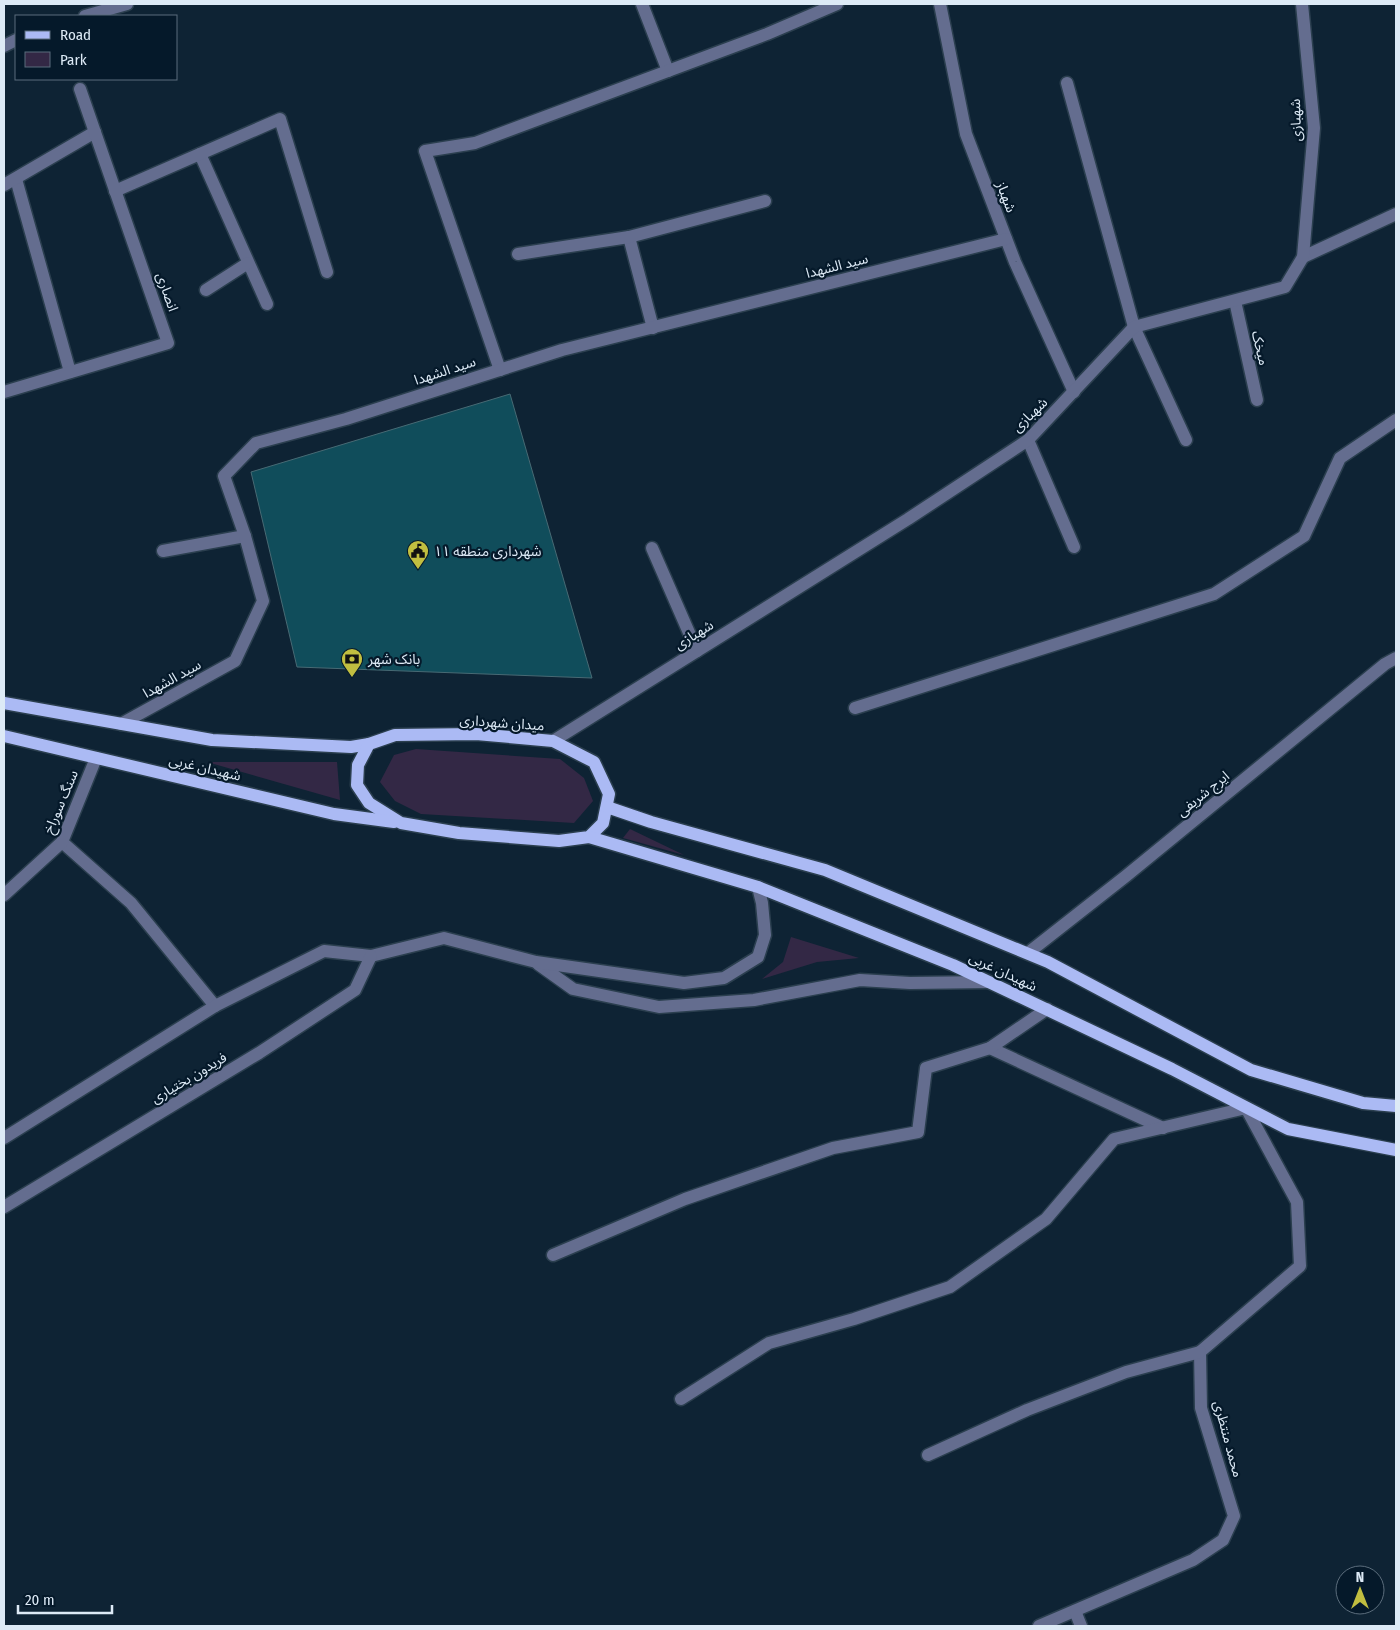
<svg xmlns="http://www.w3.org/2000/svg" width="1400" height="1630" font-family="'Fira Sans Condensed','Noto Sans Arabic',sans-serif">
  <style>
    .green { fill: #332845 }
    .building { fill: #104d5b; stroke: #486a74 }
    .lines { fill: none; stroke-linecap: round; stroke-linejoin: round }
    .minor-casing { stroke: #2b3f4f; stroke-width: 15 }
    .major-casing { stroke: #2b3f4f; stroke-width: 15 }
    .minor { stroke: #646d8f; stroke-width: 12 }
    .major { stroke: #abbaf4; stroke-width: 12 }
    .labels { text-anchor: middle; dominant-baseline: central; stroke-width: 4.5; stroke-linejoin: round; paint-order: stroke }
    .street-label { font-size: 14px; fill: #ddeaf6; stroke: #05192a }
    .poi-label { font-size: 14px; fill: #ddeaf6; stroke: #05192a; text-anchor: start }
  </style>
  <rect width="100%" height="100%" fill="#0e2334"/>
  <g class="green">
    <path d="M416,749L560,759L584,778L593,801L574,823L421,814L395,801L380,782L394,755Z"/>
    <path d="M207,762H337L340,800Z"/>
    <path d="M630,829L684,855L623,838Z"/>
    <path d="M791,937L859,958L817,962L762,979L783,962Z"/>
  </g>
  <path class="building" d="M510,394L592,678L297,667L251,472Z"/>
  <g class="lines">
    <g class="minor-casing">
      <g id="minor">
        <path d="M642,4L668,71"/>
        <path d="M940,4L966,134L1015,262L1074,392"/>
        <path d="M85,16L127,4"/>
        <path d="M4,46L16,40"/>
        <path d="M1067,83L1134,327L1186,440"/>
        <path d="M200,154L267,304"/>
        <path d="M16,179L70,372"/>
        <path d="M4,185L95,132"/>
        <path d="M115,191L280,119L327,272"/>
        <path d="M629,237L653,328"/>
        <path d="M518,254L629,237L765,201"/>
        <path d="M1303,257L1396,214"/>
        <path d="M206,290L248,263"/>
        <path d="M1235,301L1257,400"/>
        <path d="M500,370L425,151L475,143L767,34L837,4"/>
        <path d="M4,392L168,343L80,89"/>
        <path d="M1028,440L1074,547"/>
        <path d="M652,548L697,651"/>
        <path d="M163,551L245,536"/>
        <path d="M855,708L1214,594L1304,536L1340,458L1396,420"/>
        <path d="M121,724L235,661L263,601L245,536L224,476L256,443L346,419L562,350L1006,239"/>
        <path d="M553,741L908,519L1028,440L1134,327L1285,287L1303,257L1314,128L1302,4"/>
        <path d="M62,842L131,903L215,1006"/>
        <path d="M4,895L62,842L96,758"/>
        <path d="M1028,953L1126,876L1385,664L1396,658"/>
        <path d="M538,964L573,989L659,1007L754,1000L860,980L910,983L989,982"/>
        <path d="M990,1048L1163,1128"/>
        <path d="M4,1138L215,1006L324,951L371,956L444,938L536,962L684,983L724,978L758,957L765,935L762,903L758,887"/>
        <path d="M4,1207L259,1053L355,990L371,956"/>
        <path d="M553,1255L685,1199L833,1148L918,1132L926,1068L990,1048L1047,1009"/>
        <path d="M681,1399L769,1343L854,1319L950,1287L1046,1219L1114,1139L1246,1108L1297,1202L1300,1266L1200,1352L1201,1408L1234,1516L1223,1540L1193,1560L1039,1626"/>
        <path d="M928,1455L1027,1410L1126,1372L1200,1352"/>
        <path d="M1075,1611L1081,1626"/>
      </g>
    </g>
    <g class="major-casing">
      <g id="major">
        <path d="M4,703L212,740L351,747L369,744"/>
        <path d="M476,734L553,741L594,762L609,794L603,823L589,837L559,841L459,833L401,823L369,803L357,785L358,765L369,744L395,735Z"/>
        <path d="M4,736L334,814L394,822"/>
        <path d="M607,807L651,822L825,870L1048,962L1251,1070L1363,1103L1396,1106"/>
        <path d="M589,837L758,887L953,965L1172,1069L1288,1129L1396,1150"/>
      </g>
    </g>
    <use href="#minor" class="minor"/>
    <use href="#major" class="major"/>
  </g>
  <defs>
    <g id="civic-pin" transform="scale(1.125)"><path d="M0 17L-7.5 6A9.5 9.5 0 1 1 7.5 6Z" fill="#c1be40" stroke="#05192a"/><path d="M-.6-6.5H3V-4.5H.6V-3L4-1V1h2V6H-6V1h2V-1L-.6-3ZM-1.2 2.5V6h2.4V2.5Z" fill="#111"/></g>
    <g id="bank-pin" transform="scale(1.125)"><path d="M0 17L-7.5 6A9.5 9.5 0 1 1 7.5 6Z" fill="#c1be40" stroke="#05192a"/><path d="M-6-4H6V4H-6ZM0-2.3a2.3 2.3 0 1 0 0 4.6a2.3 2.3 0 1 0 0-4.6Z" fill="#111"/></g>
  </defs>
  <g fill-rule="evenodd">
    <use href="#civic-pin" x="418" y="551"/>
    <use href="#bank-pin" x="352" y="659"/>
  </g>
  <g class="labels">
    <g class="street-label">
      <text transform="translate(1296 120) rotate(-92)">شهبازی</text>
      <text transform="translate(1006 197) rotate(69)">شهباز</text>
      <text transform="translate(837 266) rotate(-14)">سید الشهدا</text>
      <text transform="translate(167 292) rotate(71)">انصاری</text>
      <text transform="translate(1260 348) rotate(77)">میخک</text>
      <text transform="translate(445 371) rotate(-18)">سید الشهدا</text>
      <text transform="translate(1030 415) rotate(-44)">شهبازی</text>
      <text transform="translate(694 635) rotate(-32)">شهبازی</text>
      <text transform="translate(172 679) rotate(-29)">سید الشهدا</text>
      <text transform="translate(502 723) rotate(4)">میدان شهرداری</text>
      <text transform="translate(205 768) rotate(13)">شهیدان غربی</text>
      <text transform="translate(1203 794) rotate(-39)">ایرج شریفی</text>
      <text transform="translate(61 802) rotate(-67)">سنگ سوراخ</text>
      <text transform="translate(1003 972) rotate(25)">شهیدان غربی</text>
      <text transform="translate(189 1078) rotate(-31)">فریدون بختیاری</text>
      <text transform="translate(1228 1439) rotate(75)">محمد منتظری</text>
    </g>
    <g class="poi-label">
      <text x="434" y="551">شهرداری منطقه ۱۱</text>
      <text x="368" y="659">بانک شهر</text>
    </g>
  </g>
  <rect width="1400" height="1630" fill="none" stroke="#ddeaf6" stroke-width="10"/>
  <rect x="15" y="15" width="162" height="65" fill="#05192a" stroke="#5b6d7c"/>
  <rect x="25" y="31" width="25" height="8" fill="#abbaf4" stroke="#5b6d7c"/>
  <text x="60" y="40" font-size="15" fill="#ddeaf6">Road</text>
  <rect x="25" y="52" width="25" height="15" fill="#332845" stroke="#5b6d7c"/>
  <text x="60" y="65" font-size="15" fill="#ddeaf6">Park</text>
  <g transform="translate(1360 1590)"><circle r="24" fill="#05192a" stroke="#5b6d7c"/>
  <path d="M0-4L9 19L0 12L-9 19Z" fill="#c1be40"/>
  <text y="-8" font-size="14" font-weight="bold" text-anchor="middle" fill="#ddeaf6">N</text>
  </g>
  <path d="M18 1605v8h94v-8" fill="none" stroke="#ddeaf6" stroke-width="2.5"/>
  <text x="25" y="1605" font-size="15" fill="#ddeaf6" stroke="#05192a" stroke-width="4" paint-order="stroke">20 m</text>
</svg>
